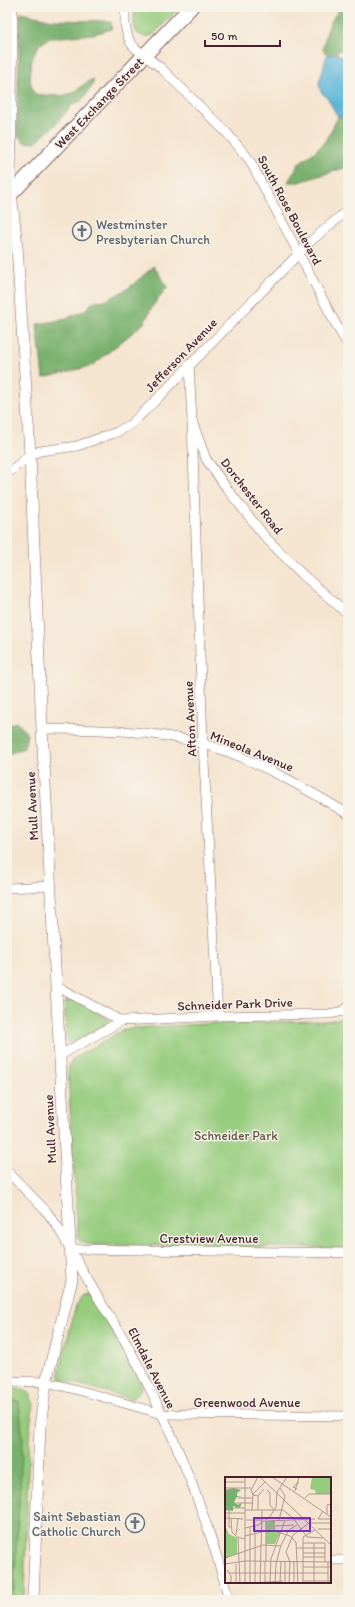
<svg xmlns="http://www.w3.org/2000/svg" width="355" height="1607" font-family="Itim,sans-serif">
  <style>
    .green { fill: #96cc7e; stroke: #707654 }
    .forest { fill: #78b06d; stroke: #61684c }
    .water { fill: #5bb6d9; stroke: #526a82 }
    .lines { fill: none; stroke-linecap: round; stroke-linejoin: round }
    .minor-casing { stroke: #866465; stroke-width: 10 }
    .tertiary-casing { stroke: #866465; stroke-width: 12 }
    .primary-casing { stroke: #866465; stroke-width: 16 }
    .minor { stroke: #fff; stroke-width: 9 }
    .tertiary { stroke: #fff; stroke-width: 11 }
    .primary { stroke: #fff; stroke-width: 14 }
    .labels { text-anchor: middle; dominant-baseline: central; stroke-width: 3; stroke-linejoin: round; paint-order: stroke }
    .street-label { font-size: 13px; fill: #4a1f2b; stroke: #f7f3e8 }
    .worship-label { font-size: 13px; fill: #5b616d; stroke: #f7f3e8; text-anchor: start }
    .park-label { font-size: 13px; fill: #615344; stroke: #f7f3e8 }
    .inset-road { fill: none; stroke: #b1968e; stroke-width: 1 }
    .view { fill: #7b2cbf; fill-opacity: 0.15; stroke: #7b2cbf; stroke-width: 2 }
    .inset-edge { fill: none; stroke: #4a1f2b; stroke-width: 2 }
  </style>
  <rect width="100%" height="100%" fill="#f7f3e8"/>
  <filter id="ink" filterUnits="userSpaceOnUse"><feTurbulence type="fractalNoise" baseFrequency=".025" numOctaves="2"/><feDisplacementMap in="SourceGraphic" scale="8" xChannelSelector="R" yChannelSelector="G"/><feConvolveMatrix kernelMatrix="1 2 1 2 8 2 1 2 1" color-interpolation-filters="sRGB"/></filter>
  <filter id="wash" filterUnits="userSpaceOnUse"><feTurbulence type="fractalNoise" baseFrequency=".012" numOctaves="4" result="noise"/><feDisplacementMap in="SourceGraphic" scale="16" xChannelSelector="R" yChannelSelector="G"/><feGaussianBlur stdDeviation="0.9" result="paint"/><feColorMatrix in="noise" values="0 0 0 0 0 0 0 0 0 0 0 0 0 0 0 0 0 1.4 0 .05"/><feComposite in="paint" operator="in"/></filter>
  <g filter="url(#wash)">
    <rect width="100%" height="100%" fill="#f5e5d0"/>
    <g class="green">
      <path d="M134,7H180L153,35L145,37L137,33L134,24Z"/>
      <path d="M71,1000L79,1001L110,1020L108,1023L73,1043L68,1042L66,1035L65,1004L67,1001Z"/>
      <path d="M348,1016V1248L95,1245L85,1244L78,1239L68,1074L69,1066L73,1059L121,1031L130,1028L218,1023L325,1021L339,1019Z"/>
      <path d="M90,1294L94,1298L142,1385L140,1390L132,1399L60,1379V1368L76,1305L84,1295Z"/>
      <path d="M7,1389H21L30,1393L33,1404L29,1438L24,1600H7Z"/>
    </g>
    <g class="forest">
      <path d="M342,7H348V44L336,53L327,55L323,49C326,32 330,19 342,7Z"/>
      <path d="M20,13L53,20L104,21L111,22L112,29L93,34L50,38L39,45L32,59L30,80L34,94C46,95 61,98 72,93C80,90 85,81 94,79L92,87L80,102L74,103L54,126L36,142L25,143L19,137L17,131Z"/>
      <path d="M348,110V167L299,182H288L300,162L313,153L326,140L338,117L344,114Z"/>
      <path d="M154,266L167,287L152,307L144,323L93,365L69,372L43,378L37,324L62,320L84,311L94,301L107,300L129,288Z"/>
      <path d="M17,722L27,734L24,748L7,755V725Z"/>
      <path d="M7,1400L19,1401L23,1440L13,1600H7Z"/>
    </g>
    <path class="water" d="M336,53L343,57L348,64V110L344,114L338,117L327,97L321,92L319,83L327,55Z"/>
  </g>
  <g filter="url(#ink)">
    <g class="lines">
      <g class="minor-casing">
        <g id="minor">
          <path d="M125,7V24L127,34L130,42L135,48L161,68L226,132L249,159L340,332L348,345"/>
          <path d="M11,193L13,7"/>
          <path d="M189,364L192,421L206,459L228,490L266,538L304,576L348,614"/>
          <path d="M192,421L203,744L218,1016"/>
          <path d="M7,474L30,455L40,451L77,446L117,432L131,424L154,402L312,240L348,210"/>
          <path d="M42,729C103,729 165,730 223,750C267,766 308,790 348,814"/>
          <path d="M7,888L50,886"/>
          <path d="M56,986L121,1021"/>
          <path d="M59,1056L121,1021L218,1016L329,1014L344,1011L348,1007"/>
          <path d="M7,1171L47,1212L57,1226C69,1246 80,1267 92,1287C102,1305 114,1323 125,1341C170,1423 206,1510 229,1600"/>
          <path d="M71,1249L348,1253"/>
          <path d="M7,1381L46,1382L82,1391L162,1414L348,1416"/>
          <path d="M330,1560H348"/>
        </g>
      </g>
      <g class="tertiary-casing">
        <path id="tertiary" d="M11,193L17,246L30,455L42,729L72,1280L46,1382L40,1427L33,1600"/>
      </g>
      <g class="primary-casing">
        <path id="primary" d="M7,198L191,7"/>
      </g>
      <use href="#minor" class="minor"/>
      <use href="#tertiary" class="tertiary"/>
      <use href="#primary" class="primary"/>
    </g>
  </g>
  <defs>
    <g id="church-ring" transform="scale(1)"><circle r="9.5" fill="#f7f3e8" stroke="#6b7280" stroke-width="1.5"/><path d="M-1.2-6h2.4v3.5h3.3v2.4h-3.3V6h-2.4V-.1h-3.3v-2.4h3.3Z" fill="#6b7280"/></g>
  </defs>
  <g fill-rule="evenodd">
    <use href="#church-ring" x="82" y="231"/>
    <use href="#church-ring" x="135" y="1523"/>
  </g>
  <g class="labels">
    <g class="street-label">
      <text transform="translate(99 103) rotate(-46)">West Exchange Street</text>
      <text transform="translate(290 210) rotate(62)">South Rose Boulevard</text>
      <text transform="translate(181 355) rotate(-46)">Jefferson Avenue</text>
      <text transform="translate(252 496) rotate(52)">Dorchester Road</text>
      <text transform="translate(190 719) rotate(-93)">Afton Avenue</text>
      <text transform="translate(252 751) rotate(22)">Mineola Avenue</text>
      <text transform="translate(32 806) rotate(-93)">Mull Avenue</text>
      <text transform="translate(235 1004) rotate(-2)">Schneider Park Drive</text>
      <text transform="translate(50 1129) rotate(-93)">Mull Avenue</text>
      <text x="209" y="1238">Crestview Avenue</text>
      <text transform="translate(152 1368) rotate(63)">Elmdale Avenue</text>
      <text x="247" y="1402">Greenwood Avenue</text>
    </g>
    <g class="worship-label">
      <text x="96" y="224">Westminster<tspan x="96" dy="15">Presbyterian Church</tspan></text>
      <text x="121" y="1516" text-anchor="end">Saint Sebastian<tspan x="121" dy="15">Catholic Church</tspan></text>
    </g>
    <g class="park-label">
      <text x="236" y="1135">Schneider Park</text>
    </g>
  </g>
  <g transform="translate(225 1477)">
    <rect width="106" height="106" fill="#f5e5d0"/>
    <path d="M87,0H106V17H91L90,13L85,12ZM41,44H50L49,54L55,56L50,67H41ZM0,49L4,57L12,61V77L0,81Z" fill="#96cc7e"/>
    <path d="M8,11L16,13L12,16V19L17,20H12L9,25L13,28L16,26V29L14,31L8,29V34L0,33V13Z" fill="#78b06d"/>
    <path class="inset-road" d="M35,0L106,68M47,0L106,40M0,5H20M0,11H26M72,12L68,10L74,5M42,13L45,16V28L49,33M70,14L74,0M27,18L40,5M33,19L28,18L26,13L33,0M13,21H28M80,21L84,17H106M11,26H27M7,31H20M4,33V50H6M20,33H58L68,41L82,60L98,61M27,33L28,18M33,33V19L39,12M98,34L93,42H106M0,36H20M102,37V28L106,27M0,41L18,42M6,41L7,55L12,60L20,62M21,43H38M48,43L50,54L65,59L71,65L73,106M54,43L60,19L55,11M42,44L90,42M50,49L69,48M20,51L33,48L44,41L51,30L52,15L62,0M93,52H106M11,58L13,41M20,59L41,54M13,61L15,106M106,61V46M78,66H100M72,71H100M78,76H100M78,80H100M0,81L38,68L56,69M41,84V44M100,85V66M0,87L20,84L106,85M78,90H106M2,93L6,99V106M4,96H103M78,104H106M11,106V87M20,106V0M25,106V50M26,106L58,104M30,106V49M35,106L37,34M40,106V84M45,106L46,82L60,43M50,106L51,87L56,68L64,53L72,48M55,106L56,84M60,106V84M64,106L65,85L61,75L68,58L84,46H106M69,106V85M78,106V60L90,53M89,106V66M103,106V85"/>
    <path class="view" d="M29,41H85V54H29Z"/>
    <rect width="106" height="106" class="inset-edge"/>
  </g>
  <rect width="355" height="1607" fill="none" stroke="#f7f3e8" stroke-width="24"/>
  <path d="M205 40v6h75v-6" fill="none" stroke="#4a1f2b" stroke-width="2"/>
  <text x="211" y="40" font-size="12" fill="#4a1f2b" stroke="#f7f3e8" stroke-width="3" paint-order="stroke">50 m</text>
</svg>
